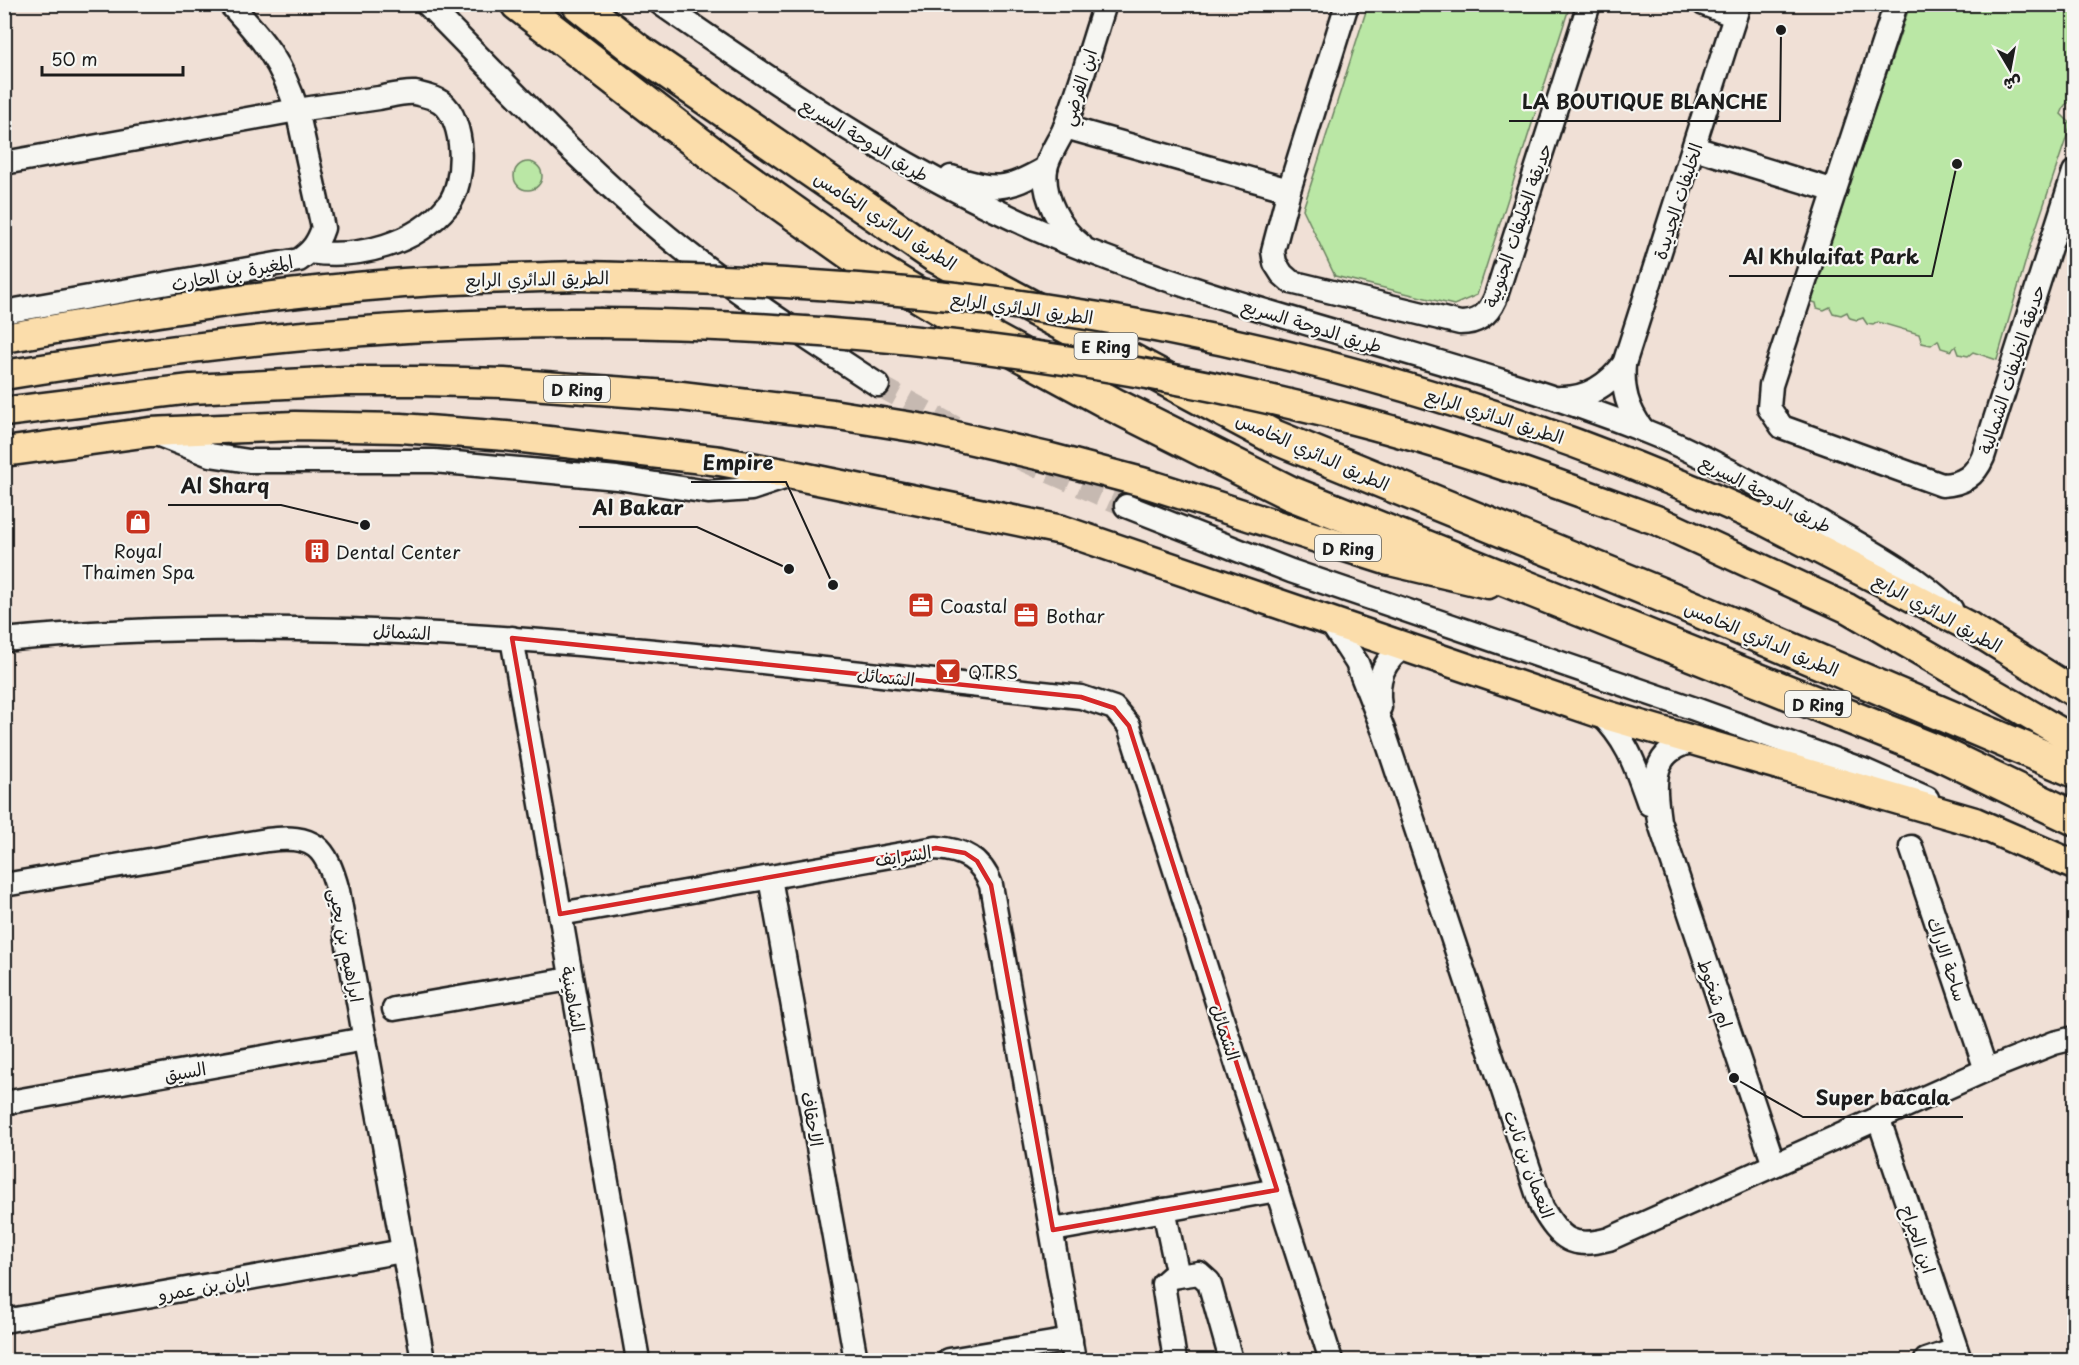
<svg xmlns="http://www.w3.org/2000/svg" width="2079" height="1365" font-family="'Playpen Sans','Playpen Sans Arabic',sans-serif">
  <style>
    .green { fill: #bae7a5; stroke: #6b8260; stroke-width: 1.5 }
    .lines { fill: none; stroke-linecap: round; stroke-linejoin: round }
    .minor-tunnel { stroke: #c6b9b1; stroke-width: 22; stroke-dasharray: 22 11; stroke-linecap: butt }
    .minor-casing { stroke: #1c1c1c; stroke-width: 27 }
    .major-casing { stroke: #1c1c1c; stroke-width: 33 }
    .highway-casing { stroke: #1c1c1c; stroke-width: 38 }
    .minor { stroke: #f6f6f2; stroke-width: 22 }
    .major { stroke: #fbddab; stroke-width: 28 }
    .highway { stroke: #fbddab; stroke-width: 33 }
    .major-bridge-casing { stroke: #1c1c1c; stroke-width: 33; stroke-linecap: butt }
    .major-bridge { stroke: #fbddab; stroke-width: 28 }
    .marked { fill: none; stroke: #d62828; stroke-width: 4.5; stroke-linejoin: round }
    .labels { text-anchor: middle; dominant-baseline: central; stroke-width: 4.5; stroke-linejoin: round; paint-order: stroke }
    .shield { fill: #f6f6f2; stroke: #5d5d5c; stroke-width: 1.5 }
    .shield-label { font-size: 16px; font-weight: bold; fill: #1c1c1c }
    .street-label { font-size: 18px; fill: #1c1c1c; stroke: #f6f6f2 }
    .poi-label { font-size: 18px; fill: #1c1c1c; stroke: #f6f6f2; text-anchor: start }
    .leader { fill: none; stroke: #1c1c1c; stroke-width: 2 }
    .callout-dot { fill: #1c1c1c; stroke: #f6f6f2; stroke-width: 2 }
    .callout-label { font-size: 20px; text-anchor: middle; font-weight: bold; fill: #1c1c1c; stroke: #f6f6f2; stroke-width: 4.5; stroke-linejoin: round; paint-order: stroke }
  </style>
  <rect width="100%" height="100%" fill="#f0e0d6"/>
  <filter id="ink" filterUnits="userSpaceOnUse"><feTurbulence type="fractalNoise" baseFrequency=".0167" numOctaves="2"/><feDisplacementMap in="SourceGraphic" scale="12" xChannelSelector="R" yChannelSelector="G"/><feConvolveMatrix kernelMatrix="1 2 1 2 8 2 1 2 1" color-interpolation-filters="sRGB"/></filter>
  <g filter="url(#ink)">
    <g class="green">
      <path d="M1368,5H1570L1477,295L1454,305L1335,276L1303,209Z"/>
      <path d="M1910,5H2074V99L2065,105L2061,114L2071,124L2030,246L1997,360L1973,352L1968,356L1959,354L1956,346L1951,351L1941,348L1938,340L1931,345L1922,343L1919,334L1878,322L1873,325L1867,324L1863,318L1857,320L1850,318L1847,312L1841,315L1833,313L1830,307L1824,310L1817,308L1816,303L1810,301Z"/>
      <circle cx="528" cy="176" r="14"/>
    </g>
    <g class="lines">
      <g class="minor-tunnel">
        <path d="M878,385L964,432"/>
        <path d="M1020,459L1126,506"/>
      </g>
      <g class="minor-casing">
        <g id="minor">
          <path d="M427,4C513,91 598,183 694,258C753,304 816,344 878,385"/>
          <path d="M661,4C799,100 933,191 1091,252C1271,322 1461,359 1640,429C1702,453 1762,488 1819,521C1865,548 1913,572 1951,609"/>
          <path d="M1347,4L1289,190L1273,251L1275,263L1282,274L1291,282L1460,323C1478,323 1488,315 1495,299L1589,4"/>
          <path d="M1704,4L1735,16"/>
          <path d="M1896,4L1771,385L1769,408L1782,427L1942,485C1963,484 1975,476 1983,457L2074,172"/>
          <path d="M1065,127L1289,190"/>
          <path d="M1694,148L1835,191"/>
          <path d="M4,163L297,110C282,63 264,40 230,4"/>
          <path d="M951,177C996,191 1005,191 1046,168"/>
          <path d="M1081,245C1060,229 1042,196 1046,169C1048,155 1060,140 1065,127C1080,87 1092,45 1105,4"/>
          <path d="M4,312L299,260C312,251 318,243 323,228L297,110C324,106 351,102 379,98C390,96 404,92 415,93C423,95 434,97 441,102C466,120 466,183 448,205C416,244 359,259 310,252"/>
          <path d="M1560,398C1588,399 1608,385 1624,364"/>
          <path d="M1643,430C1627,409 1622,389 1624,364L1739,4"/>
          <path d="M154,433L210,455L249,461H434L617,478L708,492L751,489L793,475"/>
          <path d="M1126,506L1291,571L1695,709L1866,771L1927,798"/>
          <path d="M1331,623L1357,663L1384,732L1542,1208C1561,1240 1572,1249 1609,1239L1986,1070L2054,1043L2074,1038"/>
          <path d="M512,638L638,1360"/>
          <path d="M4,640C364,604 723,660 1081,697L1114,708L1129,726L1331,1360"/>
          <path d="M1380,707C1376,681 1382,659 1407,646"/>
          <path d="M1599,713C1628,740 1636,768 1649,804"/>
          <path d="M1696,741C1649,749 1654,783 1659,821L1774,1165"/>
          <path d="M1911,847L1986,1070"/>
          <path d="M770,878L856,1360"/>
          <path d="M4,885L267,840C314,834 326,846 338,891L423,1360"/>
          <path d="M560,914L936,848C964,850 981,859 991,885L1074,1360"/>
          <path d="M394,1009L570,979"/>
          <path d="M4,1103L365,1039"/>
          <path d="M1878,1117L1960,1360"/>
          <path d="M1164,1210L1178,1276"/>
          <path d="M1053,1230L1277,1190"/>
          <path d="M4,1321L403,1251"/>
          <path d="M949,1360L1071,1340"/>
          <path d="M1175,1360L1163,1284L1171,1277L1199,1273L1209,1282L1231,1360"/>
          <path d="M1926,1360L1956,1350"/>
        </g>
      </g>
      <g class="major-casing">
        <g id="major">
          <path d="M4,338C133,315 261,294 392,284C454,279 516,278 578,276"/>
          <path d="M4,375C201,343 400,321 599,323"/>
          <path d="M4,412L191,389L345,381H424L504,383L681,396L832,414L925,429L1047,457L1142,482L1386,560L1488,584"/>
          <path d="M4,452L150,432L295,426L401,428L506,436L720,461L793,475L1062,530L1599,713L1975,822L2074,865"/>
          <path d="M1761,519L1970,627L2074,692"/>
          <path d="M1656,520L1847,608L2074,740"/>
        </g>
      </g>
      <g class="highway-casing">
        <g id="highway">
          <path d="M518,4L725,164L859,259L983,334L1114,405L1290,493L1937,752L2074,818"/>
          <path d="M579,4L638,51L936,256L1272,436L1679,602L2074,770"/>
        </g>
      </g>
      <use href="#minor" class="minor"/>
      <use href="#major" class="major"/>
      <use href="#highway" class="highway"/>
      <g class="major-bridge-casing">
        <g id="major-bridge">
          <path d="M578,276C731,279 884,285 1035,307C1286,343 1530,415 1761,519"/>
          <path d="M599,323C860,325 1121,357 1373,425C1469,451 1563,486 1656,520"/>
        </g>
      </g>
      <use href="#major-bridge" class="major-bridge"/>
    </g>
  </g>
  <path class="marked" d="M512,638L1081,697L1114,708L1129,726L1277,1190L1053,1230L991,885L977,861L965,853L936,848L560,914Z"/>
  <defs>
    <g id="shop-square" transform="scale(1.35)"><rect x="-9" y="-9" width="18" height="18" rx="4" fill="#c8321e" stroke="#f6f6f2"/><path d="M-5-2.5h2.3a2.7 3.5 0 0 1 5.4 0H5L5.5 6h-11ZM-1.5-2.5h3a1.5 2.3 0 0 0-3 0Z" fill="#fff"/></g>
    <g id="building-square" transform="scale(1.35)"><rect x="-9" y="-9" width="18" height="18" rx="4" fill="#c8321e" stroke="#f6f6f2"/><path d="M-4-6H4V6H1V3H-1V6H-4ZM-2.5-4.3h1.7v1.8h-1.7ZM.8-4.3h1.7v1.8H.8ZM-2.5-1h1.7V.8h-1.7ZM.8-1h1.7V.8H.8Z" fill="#fff"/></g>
    <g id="office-square" transform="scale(1.35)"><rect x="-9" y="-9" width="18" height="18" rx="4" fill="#c8321e" stroke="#f6f6f2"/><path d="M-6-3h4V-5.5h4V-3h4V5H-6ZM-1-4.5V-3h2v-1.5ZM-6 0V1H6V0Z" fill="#fff"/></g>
    <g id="bar-square" transform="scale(1.35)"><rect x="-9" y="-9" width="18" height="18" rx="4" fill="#c8321e" stroke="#f6f6f2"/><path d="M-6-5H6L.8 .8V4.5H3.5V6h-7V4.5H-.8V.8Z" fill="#fff"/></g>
  </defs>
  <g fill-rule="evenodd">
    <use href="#shop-square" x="138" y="522"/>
    <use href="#building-square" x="317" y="551"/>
    <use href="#office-square" x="921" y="605"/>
    <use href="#office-square" x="1026" y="615"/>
    <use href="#bar-square" x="948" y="671"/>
  </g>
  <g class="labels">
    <g class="shield">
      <rect x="1074.5" y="333" width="63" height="26" rx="4.5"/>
      <rect x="544" y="376" width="66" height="26" rx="4.5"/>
      <rect x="1315" y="535" width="66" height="26" rx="4.5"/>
      <rect x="1785" y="691" width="66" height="26" rx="4.5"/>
    </g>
    <g class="shield-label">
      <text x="1106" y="346">E Ring</text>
      <text x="577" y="389">D Ring</text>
      <text x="1348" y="548">D Ring</text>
      <text x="1818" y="704">D Ring</text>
    </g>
    <g class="street-label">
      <text transform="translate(1078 87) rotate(-72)">ابن الفرضي</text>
      <text transform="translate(865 139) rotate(31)">طريق الدوحة السريع</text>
      <text transform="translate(1677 201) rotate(-72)">الخليفات الجديدة</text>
      <text transform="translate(886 220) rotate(33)">الطريق الدائري الخامس</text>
      <text transform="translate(1517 225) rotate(-71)">حديقة الخليفات الجنوبية</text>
      <text transform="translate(232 272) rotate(-11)">المغيرة بن الحارث</text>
      <text transform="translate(537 278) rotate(-1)">الطريق الدائري الرابع</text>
      <text transform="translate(1022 307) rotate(8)">الطريق الدائري الرابع</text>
      <text transform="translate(1312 325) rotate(17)">طريق الدوحة السريع</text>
      <text transform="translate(2011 369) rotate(-72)">حديقة الخليفات الشمالية</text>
      <text transform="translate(1495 415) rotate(18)">الطريق الدائري الرابع</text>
      <text transform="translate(1313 451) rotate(24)">الطريق الدائري الخامس</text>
      <text transform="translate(1766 493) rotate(28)">طريق الدوحة السريع</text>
      <text transform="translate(1938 612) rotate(29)">الطريق الدائري الرابع</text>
      <text transform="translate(402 631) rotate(3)">الشمائل</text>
      <text transform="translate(1762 638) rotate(23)">الطريق الدائري الخامس</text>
      <text transform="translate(886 676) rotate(6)">الشمائل</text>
      <text transform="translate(903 855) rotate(-9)">الشرايف</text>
      <text transform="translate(347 945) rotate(79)">ابراهيم بن يحيى</text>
      <text transform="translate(1948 959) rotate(71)">ساحة الاراك</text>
      <text transform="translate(1716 993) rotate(71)">ام شخوط</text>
      <text transform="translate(574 999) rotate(80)">الشاهينية</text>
      <text transform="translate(1226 1032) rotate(72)">الشمائل</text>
      <text transform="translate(185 1071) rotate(-10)">السيق</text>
      <text transform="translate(813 1119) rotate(80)">الاحقاف</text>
      <text transform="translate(1530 1164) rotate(70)">النعمان بن ثابت</text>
      <text transform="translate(1919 1239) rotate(71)">ابن الجراح</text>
      <text transform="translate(204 1286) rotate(-10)">ابان بن عمرو</text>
    </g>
    <g class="poi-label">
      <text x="138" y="550" text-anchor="middle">Royal<tspan x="138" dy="21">Thaimen Spa</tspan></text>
      <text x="336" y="551">Dental Center</text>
      <text x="940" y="605">Coastal</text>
      <text x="1046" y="615">Bothar</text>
      <text x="968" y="671">QTRS</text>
    </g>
  </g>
  <path class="leader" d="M1781 30L1780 121H1509M1957 164L1932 276H1729M833 585L786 482H691M365 525L281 505H168M789 569L697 527H579M1734 1078L1803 1117H1963"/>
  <g class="callout-dot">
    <circle cx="1781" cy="30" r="6"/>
    <circle cx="1957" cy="164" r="6"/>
    <circle cx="833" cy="585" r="6"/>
    <circle cx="365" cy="525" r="6"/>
    <circle cx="789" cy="569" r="6"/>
    <circle cx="1734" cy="1078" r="6"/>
  </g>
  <g class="callout-label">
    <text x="1645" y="109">LA BOUTIQUE BLANCHE</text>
    <text x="1831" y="264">Al Khulaifat Park</text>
    <text x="738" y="470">Empire</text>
    <text x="225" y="493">Al Sharq</text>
    <text x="638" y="515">Al Bakar</text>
    <text x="1883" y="1105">Super bacala</text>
  </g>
  <rect width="2079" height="1365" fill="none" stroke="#f6f6f2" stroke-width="24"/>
  <rect x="12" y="12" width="2055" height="1341" fill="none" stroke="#1c1c1c" stroke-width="2" filter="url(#ink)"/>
  <g transform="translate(2010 69) rotate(170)" stroke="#f6f6f2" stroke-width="4.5" paint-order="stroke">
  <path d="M0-4.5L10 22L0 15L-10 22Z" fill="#1c1c1c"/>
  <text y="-9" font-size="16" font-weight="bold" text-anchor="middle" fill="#1c1c1c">ش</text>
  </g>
  <path d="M42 66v9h141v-9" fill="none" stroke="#1c1c1c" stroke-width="3"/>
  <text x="51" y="66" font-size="18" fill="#1c1c1c" stroke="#f6f6f2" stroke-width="4.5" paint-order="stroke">50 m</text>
</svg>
